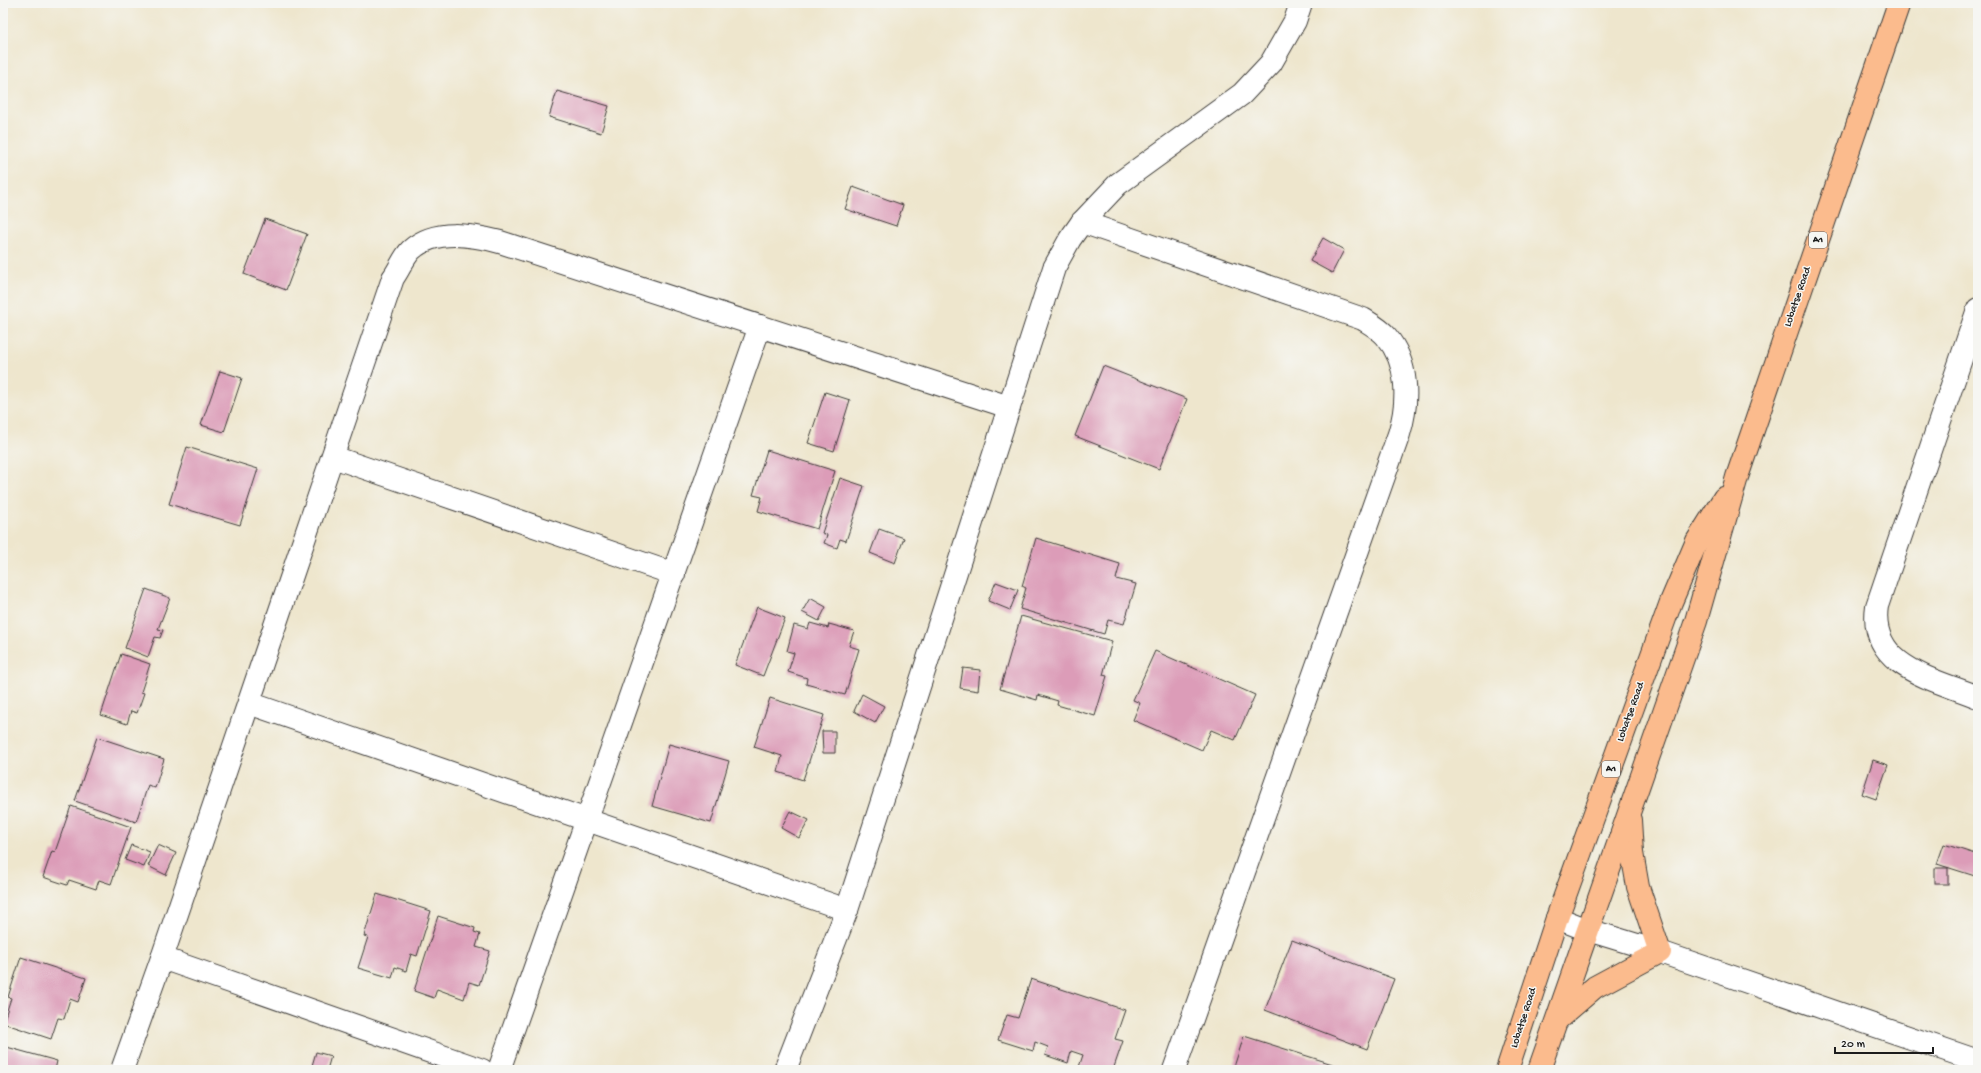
<svg xmlns="http://www.w3.org/2000/svg" width="1981" height="1073" font-family="'Gochi Hand',sans-serif">
  <style>
    .building { fill: #dc9cb8 }
    .lines { fill: none; stroke-linecap: round; stroke-linejoin: round }
    .minor-casing { stroke: #3c3a37; stroke-width: 24 }
    .highway-casing { stroke: #3c3a37; stroke-width: 24 }
    .minor { stroke: #fff; stroke-width: 22 }
    .highway { stroke: #fbbb8d; stroke-width: 22 }
    .labels { text-anchor: middle; dominant-baseline: central; stroke-width: 3; stroke-linejoin: round; paint-order: stroke }
    .shield { fill: #f6f6f2; stroke: #5d5d5c; stroke-width: 1 }
    .shield-label { font-size: 10px; font-weight: bold; fill: #1c1c1c }
    .street-label { font-size: 11px; fill: #1c1c1c; stroke: #f6f6f2 }
  </style>
  <rect width="100%" height="100%" fill="#f6f6f2"/>
  <filter id="ink" filterUnits="userSpaceOnUse"><feTurbulence type="fractalNoise" baseFrequency=".025" numOctaves="2"/><feDisplacementMap in="SourceGraphic" scale="8" xChannelSelector="R" yChannelSelector="G"/><feConvolveMatrix kernelMatrix="1 2 1 2 8 2 1 2 1" color-interpolation-filters="sRGB"/></filter>
  <filter id="wash" filterUnits="userSpaceOnUse"><feTurbulence type="fractalNoise" baseFrequency=".012" numOctaves="4" result="noise"/><feDisplacementMap in="SourceGraphic" scale="16" xChannelSelector="R" yChannelSelector="G"/><feGaussianBlur stdDeviation="0.9" result="paint"/><feColorMatrix in="noise" values="0 0 0 0 0 0 0 0 0 0 0 0 0 0 0 0 0 1.4 0 .05"/><feComposite in="paint" operator="in"/></filter>
  <g filter="url(#wash)">
    <rect width="100%" height="100%" fill="#eee6cd"/>
    <g id="blocks">
      <g class="building">
        <path d="M557,91L609,106L601,133L549,117Z"/>
        <path d="M853,187L903,205L896,226L845,209Z"/>
        <path d="M265,219L307,234L286,290L244,274Z"/>
        <path d="M1323,238L1344,250L1332,273L1310,261Z"/>
        <path d="M1103,366L1187,399L1159,469L1075,436Z"/>
        <path d="M220,371L242,378L224,432L201,425Z"/>
        <path d="M825,392L850,400L834,451L808,443Z"/>
        <path d="M187,447L258,469L240,525L169,504Z"/>
        <path d="M767,450L835,471L817,529L758,511L762,497L753,495Z"/>
        <path d="M840,478L864,486L846,541L840,539L837,548L824,543L827,535L822,533Z"/>
        <path d="M879,529L904,538L895,563L870,553Z"/>
        <path d="M1036,538L1120,564L1116,579L1136,584L1124,624L1108,620L1104,634L1020,609L1026,588L1022,586Z"/>
        <path d="M996,582L1018,590L1010,610L988,601Z"/>
        <path d="M146,589L170,598L158,629L163,630L160,638L155,637L148,657L125,648Z"/>
        <path d="M810,598L826,607L819,621L802,612Z"/>
        <path d="M757,607L785,618L763,676L735,665Z"/>
        <path d="M1021,616L1112,641L1103,675L1107,676L1095,716L1057,705L1058,701L1038,695L1037,700L1000,689Z"/>
        <path d="M810,623L828,628L829,624L854,631L849,646L859,649L845,695L806,684L807,678L788,672L794,653L787,651L794,625L808,629Z"/>
        <path d="M1155,651L1255,695L1235,740L1211,730L1202,750L1133,720L1140,703L1133,700Z"/>
        <path d="M121,654L150,664L141,692L144,693L137,713L131,711L127,724L101,715Z"/>
        <path d="M963,668L980,670L978,691L960,688Z"/>
        <path d="M862,694L884,706L875,723L854,711Z"/>
        <path d="M770,698L824,715L803,780L778,772L782,756L754,747Z"/>
        <path d="M822,731H835V753H823Z"/>
        <path d="M97,737L164,759L155,788L148,785L136,822L75,801Z"/>
        <path d="M669,744L729,761L711,823L652,806Z"/>
        <path d="M1873,760L1888,765L1876,799L1862,794Z"/>
        <path d="M71,806L131,827L111,884L99,880L96,889L69,880L67,885L43,877L52,851L55,852Z"/>
        <path d="M790,811L809,820L799,838L781,828Z"/>
        <path d="M1944,844L1978,855V877L1937,864Z"/>
        <path d="M131,845L150,852L144,867L125,860Z"/>
        <path d="M158,845L176,853L166,875L148,866Z"/>
        <rect x="1935" y="868" width="13" height="16"/>
        <path d="M377,894L431,911L417,956L411,954L406,971L395,967L392,978L358,968L368,937L364,936Z"/>
        <path d="M438,916L475,928L474,932L480,934L476,947L490,951L479,985L469,982L464,999L437,989L434,998L414,991Z"/>
        <path d="M1292,940L1394,979L1367,1049L1265,1010Z"/>
        <path d="M21,957L86,978L78,1002L70,999L64,1019L58,1018L51,1039L3,1023L11,998L8,997Z"/>
        <path d="M1031,979L1125,1010L1115,1039L1123,1041L1113,1070H1089L1079,1067L1083,1055L1071,1051L1068,1063L1045,1055L1048,1047L1035,1042L1033,1051L998,1040L1007,1015L1018,1018Z"/>
        <path d="M1244,1036L1345,1068L1344,1070H1233Z"/>
        <path d="M3,1046L57,1061L55,1070H3Z"/>
        <path d="M316,1052L331,1056L327,1070L311,1069Z"/>
      </g>
    </g>
  </g>
  <g filter="url(#ink)">
    <use href="#blocks" fill-opacity="0" stroke="#3c3a37" stroke-width="1"/>
    <g class="lines">
      <g class="minor-casing">
        <g id="minor">
          <path d="M1082,222L1363,319C1371,324 1380,329 1386,336C1409,363 1409,402 1399,434L1174,1070"/>
          <path d="M1978,309L1877,606C1868,667 1934,679 1978,697"/>
          <path d="M333,457L674,574"/>
          <path d="M249,703L847,910"/>
          <path d="M1557,918L1588,930L1660,952L1978,1061"/>
          <path d="M162,958L482,1070"/>
          <path d="M122,1070L162,958L393,278C399,270 404,257 411,250C435,228 472,235 500,242L1009,407"/>
          <path d="M499,1070L760,326"/>
          <path d="M785,1070L847,910L1054,268L1070,239L1082,222L1118,184L1242,94L1271,63L1295,21L1301,3"/>
        </g>
      </g>
      <g class="highway-casing">
        <g id="highway">
          <path d="M1559,1018L1595,987L1660,952L1638,887L1632,853L1630,820"/>
          <path d="M1507,1070L1557,918L1671,602L1697,541L1724,498"/>
          <path d="M1539,1070L1696,621L1737,477L1899,3"/>
        </g>
      </g>
      <use href="#minor" class="minor"/>
      <use href="#highway" class="highway"/>
    </g>
  </g>
  <g class="labels">
    <g class="shield">
      <rect x="1809" y="232" width="18" height="16" rx="3"/>
      <rect x="1602" y="761" width="18" height="16" rx="3"/>
    </g>
    <g class="shield-label">
      <text x="1818" y="240">A1</text>
      <text x="1611" y="769">A1</text>
    </g>
    <g class="street-label">
      <text transform="translate(1798 297) rotate(-71)">Lobatse Road</text>
      <text transform="translate(1631 712) rotate(-70)">Lobatse Road</text>
      <text transform="translate(1524 1018) rotate(-72)">Lobatse Road</text>
    </g>
  </g>
  <rect width="1981" height="1073" fill="none" stroke="#f6f6f2" stroke-width="16"/>
  <path d="M1835 1047v6h98v-6" fill="none" stroke="#1c1c1c" stroke-width="2"/>
  <text x="1841" y="1047" font-size="12" fill="#1c1c1c" stroke="#f6f6f2" stroke-width="3" paint-order="stroke">20 m</text>
</svg>
